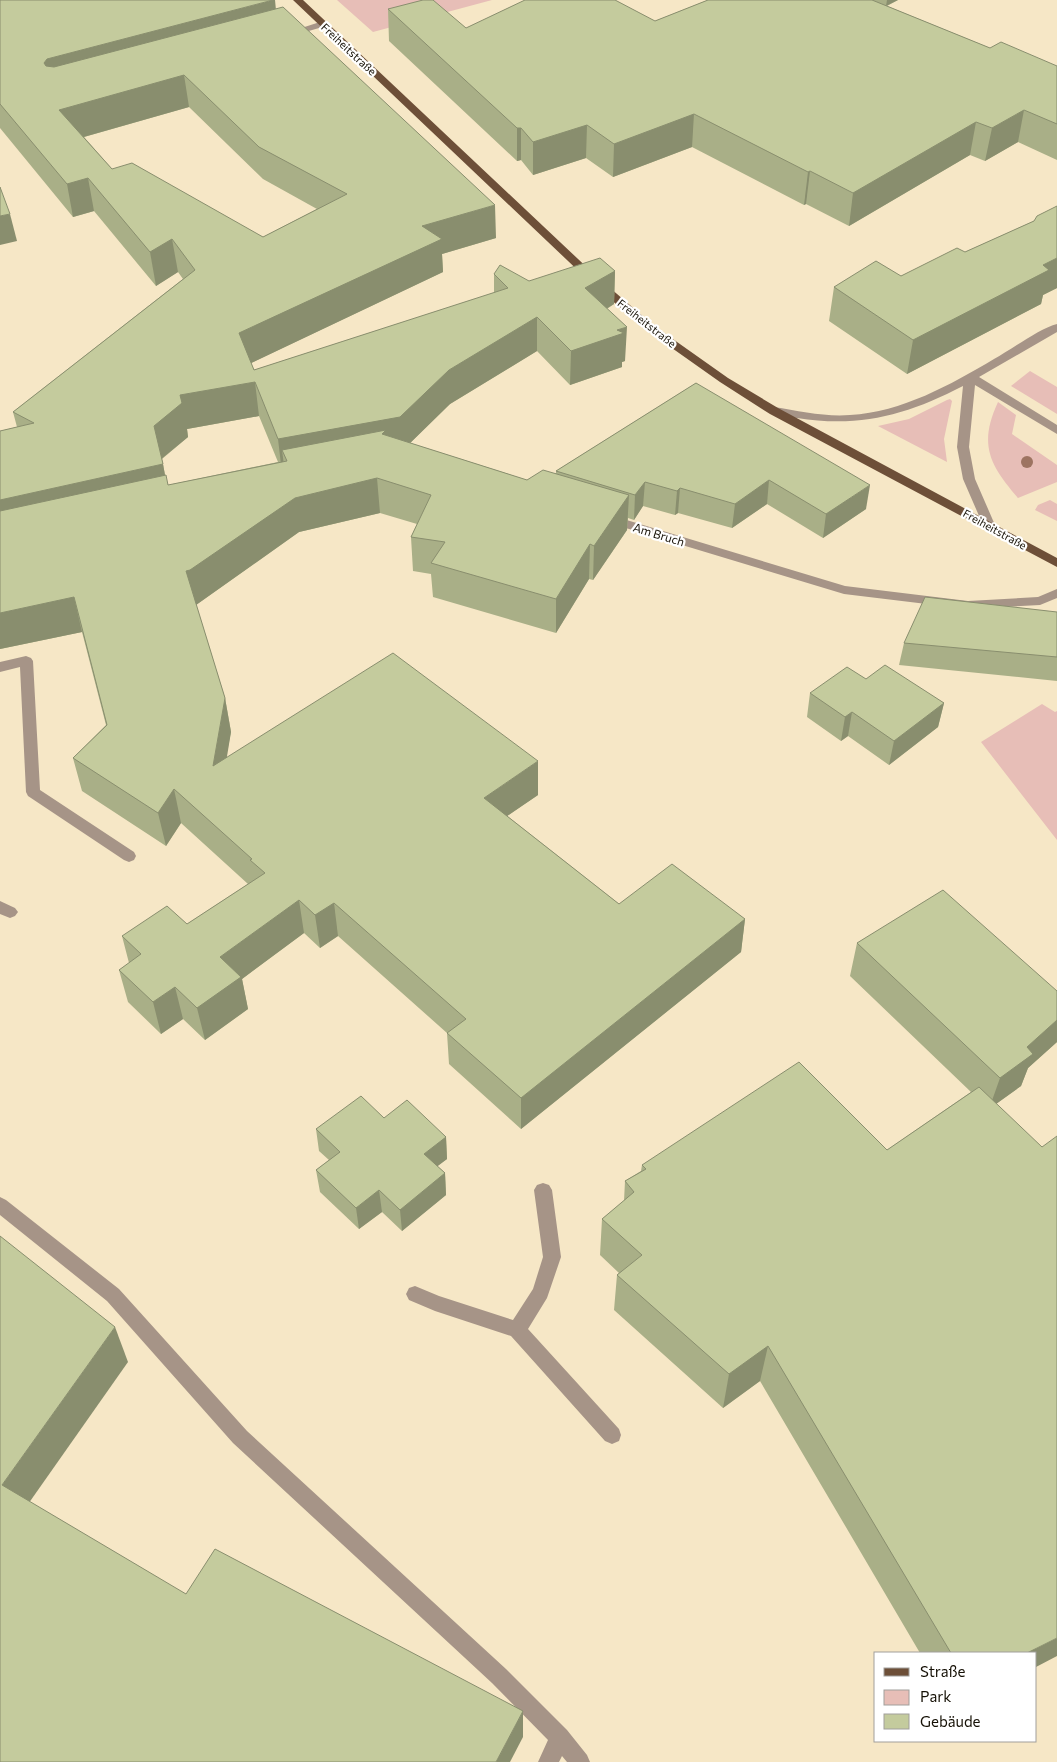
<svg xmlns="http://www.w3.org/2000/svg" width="1057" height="1762" font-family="Commissioner,sans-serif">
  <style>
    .green { fill: #e7beb7 }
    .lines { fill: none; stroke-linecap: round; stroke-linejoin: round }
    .minor { fill: #a69487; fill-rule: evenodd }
    .major { fill: #6d4f38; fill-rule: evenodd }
    .tree { fill: #9d7461 }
    .wall { fill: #a9af87; fill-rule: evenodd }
    .shaded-wall { fill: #898e6e }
    .building { fill: #c4cb9d; stroke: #898e6e; fill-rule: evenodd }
    .labels { text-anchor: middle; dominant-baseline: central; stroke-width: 4.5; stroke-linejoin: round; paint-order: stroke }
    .far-street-label { font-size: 11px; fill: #151005; stroke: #fff }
    .street-label { font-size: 12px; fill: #151005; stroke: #fff }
  </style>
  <rect width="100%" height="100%" fill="#f6e7c6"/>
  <g class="green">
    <path d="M337,0H492L373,32Z"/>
    <path d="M1030,371L1057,387V414L1011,386Z"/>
    <path d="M947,400L950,399L952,401L944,439L947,462L878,426L909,419Z"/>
    <path d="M998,402L1016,415L1012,434L1057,465V482L1018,498C990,465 978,445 998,402Z"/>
    <path d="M1050,500L1057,504V521L1035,510L1038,505Z"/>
    <path d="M1042,704L1055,712L1057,711V840L981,742Z"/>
  </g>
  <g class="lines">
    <g class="minor">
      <path d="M323,21L326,22V26L288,37L283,34Z"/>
      <path d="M1057,324V332L979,377L1057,425V434L975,385L969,447L975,479L995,525L993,528L989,529L983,525L963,479L957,447L963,386C907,415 860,428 797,418C789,417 774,417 768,411L774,407C799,411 825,417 850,415C902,412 950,385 994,359C1011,350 1040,328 1057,324Z"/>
      <path d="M610,515L845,586L968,601L1038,597L1057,589V598L1040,605L968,609L844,594L606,522L604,519Z"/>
      <path d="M26,656L31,658L33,661L40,790L134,852L136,856L134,860L129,862L124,860L28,796L26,792L20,667L0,672V662Z"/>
      <path d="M0,901L15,908L18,912L15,916L10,918L0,914Z"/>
      <path d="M543,1183L549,1185L552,1190L561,1257L547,1298L528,1329L619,1429L621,1435L619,1441L612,1444L605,1441L511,1336L435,1311L409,1300L406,1294L409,1288L415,1286L439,1296L513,1320L533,1289L543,1257L534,1190L537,1185Z"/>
      <path d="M0,1197L6,1200L119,1289L247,1431L506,1669L567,1730L587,1755L590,1762H567L562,1756L559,1762H538L548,1740L492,1683L233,1443L107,1301L0,1215Z"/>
    </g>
    <path class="major" d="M293,0H303L595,275L653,325L728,378L778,408L1057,558V567L770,414L720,382L645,329L587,279Z"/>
  </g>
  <circle class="tree" cx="1027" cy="462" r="6"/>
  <g class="wall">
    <path d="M0,0L276,9L496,238L442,254L443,272L251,363L254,370L494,293V274L529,281L615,271L614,304L607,309L625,361L622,362V367L570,385L537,351L450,404L410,443L527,480L556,473V471L696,383L866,509L823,538L767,504L732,528L678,513L675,515L643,506L634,520L628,518L627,530L593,580L589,579L556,633L433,597L431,574L413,571L411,537L417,524L380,513L299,532L196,605L225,698L231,732L226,757L538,795L507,816L619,904L745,919L741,952L521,1129L449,1064L447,1033L338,936L320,948L304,933L242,979L248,1009L205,1040L183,1019L161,1034L128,1002L119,970L129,963L122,936L187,924L248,884L181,823L166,846L82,791L73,758L106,725L82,632L0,649V431L17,427L13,412L183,279L178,272L156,286L94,211L73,217L0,128ZM189,107L263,179L317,209L263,237L112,169L84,137ZM259,416L278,462L168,485L165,475L162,459L188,437L187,429Z"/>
    <path d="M708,0H898L887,6L990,48L1057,66V160L1018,142L985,161L970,155L849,226L806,204L804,205L692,147L613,177L586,158L533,175L521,160L517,161L389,41L388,9L466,28L655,21Z"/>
    <path d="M1057,206V288L1043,295L1041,304L907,374L829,321L834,287L901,276L965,252L1034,221Z"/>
    <path d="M1057,612V681L899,665L904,643Z"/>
    <path d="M866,679L944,703L938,727L889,765L848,736L841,741L807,717L810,693Z"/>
    <path d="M857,943L1057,991V1042L1028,1068L1021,1086L996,1104L1036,1653H920L760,1381L723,1408L614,1310L617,1275L619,1273L600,1255L602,1219L624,1201L625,1181L641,1171L642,1165L887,1150L971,1092L850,976Z"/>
    <path d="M384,1118L446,1137L447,1159L437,1166L445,1173L446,1195L402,1231L382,1212L359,1229L320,1192L316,1170L329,1160L319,1151L316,1129Z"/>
  </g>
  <g class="shaded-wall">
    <path d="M273,0H275L278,31L54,91L44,63L47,59Z"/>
    <path d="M887,0H898L886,6Z"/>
    <path d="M184,75L189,107L66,142L59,110Z"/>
    <path d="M1024,110L1018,142L985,161L992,128Z"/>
    <path d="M694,114L692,147L613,177L614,144Z"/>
    <path d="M976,122L970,155L849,226L853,193Z"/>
    <path d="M587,125L586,158L533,175V142Z"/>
    <path d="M517,128H521V160L517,161Z"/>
    <path d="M810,171L806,204L804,205L808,172Z"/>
    <path d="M88,178L94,211L73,217L67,184Z"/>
    <path d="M495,205L496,238L442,254L443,272L243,367L239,333L422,226Z"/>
    <path d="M10,214L17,241L0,245V216Z"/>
    <path d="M172,239L178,272L156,286L150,252Z"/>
    <path d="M1057,258V288L1043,295L1041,304L907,374L913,340L1043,265Z"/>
    <path d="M615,271L614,304L584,322L585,288Z"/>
    <path d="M537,317V351L450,404L402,451L282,450L285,473H282L278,439L449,370Z"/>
    <path d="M627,327L625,361L622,362V367L570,385L571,351L617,330Z"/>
    <path d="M255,382L259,416L187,429L188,437L160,460L154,426L180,395Z"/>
    <path d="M163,464L169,498L0,536V500Z"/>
    <path d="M377,478L380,513L299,532L196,605L192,606L186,571L295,498Z"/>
    <path d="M769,480L767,504L732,528L735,504Z"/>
    <path d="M645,482L643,506L634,520L635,495Z"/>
    <path d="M870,485L866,509L823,538L826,514Z"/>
    <path d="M680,488L678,513L675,515L677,491Z"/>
    <path d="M629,495L627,530L593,580L594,546Z"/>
    <path d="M590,544L589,579L556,633V599Z"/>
    <path d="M74,597L82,632L0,649V613Z"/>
    <path d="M225,698L231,732L220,799L213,766Z"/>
    <path d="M944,703L938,727L889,765L894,741Z"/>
    <path d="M852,712L848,736L841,741L845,717Z"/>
    <path d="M538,761V795L485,831L484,798Z"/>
    <path d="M174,789L181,823L166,846L158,813Z"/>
    <path d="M299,900L304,933L242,979L248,1009L205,1040L197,1008L220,957Z"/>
    <path d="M334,903L338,936L320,948L315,915Z"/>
    <path d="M745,919L741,952L521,1129V1098Z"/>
    <path d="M175,987L183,1019L161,1034L153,1002Z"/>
    <path d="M1057,1020V1042L1028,1068L1021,1086L989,1109L1000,1078L1027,1047Z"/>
    <path d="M446,1137L447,1159L426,1175L424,1154Z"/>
    <path d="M445,1173L446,1195L402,1231L400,1210Z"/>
    <path d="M379,1190L382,1212L359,1229L356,1208Z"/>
    <path d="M115,1327L128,1362L19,1517L2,1485Z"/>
    <path d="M768,1346L760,1381L723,1408L729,1374Z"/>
    <path d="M1057,1638V1656L1036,1667V1653H1027Z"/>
    <path d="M523,1711V1737L510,1762H496Z"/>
  </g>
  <g class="building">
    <path d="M0,0H273L47,59L44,63L46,66L54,67L283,7L495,205L422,226L442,239L239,333L254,370L508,288L494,274L500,265L529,281L600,258L615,271L585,288L627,327L617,330L624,333L571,351L537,317L449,370L400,417L278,439L255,382L180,395L182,403L154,426L163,464L0,500V431L34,423L13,412L195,270L172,239L150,252L88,178L67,184L0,104ZM184,75L259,147L347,194L263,237L132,163L112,169L59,110Z"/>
    <path d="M423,0H433L466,28L525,0H615L655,21L708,0H872L990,48L1001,42L1057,66V124L1024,110L992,128L976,122L853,193L810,171L808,172L694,114L614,144L587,125L533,142L521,128H517L388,9Z"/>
    <path d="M0,187L10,214L0,216Z"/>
    <path d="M1057,206V258L1043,265L1049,270L913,340L834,287L876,261L901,276L957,248L965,252L1034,221L1037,216Z"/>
    <path d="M696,383L870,485L826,514L769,480L735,504L680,488L677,491L645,482L635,495L556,471Z"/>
    <path d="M386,430L382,434L527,480L543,470L629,495L594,546L590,544L556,599L431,563L445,542L411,537L431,495L377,478L295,498L190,570L186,571L225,698L213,766L393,653L538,761L484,798L619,904L672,864L745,919L521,1098L447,1033L466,1019L334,903L315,915L299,900L220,957L241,977L197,1008L175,987L153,1002L119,970L141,954L122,936L167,906L187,924L265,873L250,860L252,859L174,789L158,813L73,758L107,725L74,597L0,613V511L166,475L168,485L287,461L282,450Z"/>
    <path d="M925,597L1057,612V657L904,643Z"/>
    <path d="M885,665L944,703L894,741L852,712L845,717L810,693L847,667L866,679Z"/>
    <path d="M943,890L1057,991V1020L1027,1047L1033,1054L1000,1078L857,943Z"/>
    <path d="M799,1062L887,1150L979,1087L1042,1147L1057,1136V1638L1027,1653H951L768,1346L729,1374L617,1275L642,1255L602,1219L634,1192L625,1181L646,1169L642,1165Z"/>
    <path d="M361,1096L384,1118L407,1100L446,1137L424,1154L445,1173L400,1210L379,1190L356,1208L316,1170L340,1152L316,1129Z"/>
    <path d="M0,1236L115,1327L2,1485L186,1594L215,1549L523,1711L496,1762H0Z"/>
  </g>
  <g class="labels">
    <g class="far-street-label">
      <text transform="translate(349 49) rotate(43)">Freiheitstraße</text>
      <text transform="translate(647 323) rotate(38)">Freiheitstraße</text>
      <text transform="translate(995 529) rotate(29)">Freiheitstraße</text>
    </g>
    <g class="street-label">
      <text transform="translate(659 534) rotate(17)">Am Bruch</text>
    </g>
  </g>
  <rect x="874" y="1652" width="162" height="90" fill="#ffffff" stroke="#a19f9b"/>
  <rect x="884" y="1668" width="25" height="8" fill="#6d4f38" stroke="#a19f9b"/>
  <text x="920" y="1677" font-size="15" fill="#151005">Straße</text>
  <rect x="884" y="1690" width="25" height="15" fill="#e7beb7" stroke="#a19f9b"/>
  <text x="920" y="1702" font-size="15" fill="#151005">Park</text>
  <rect x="884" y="1714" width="25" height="15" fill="#c4cb9d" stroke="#a19f9b"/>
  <text x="920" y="1727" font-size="15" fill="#151005">Gebäude</text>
</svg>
